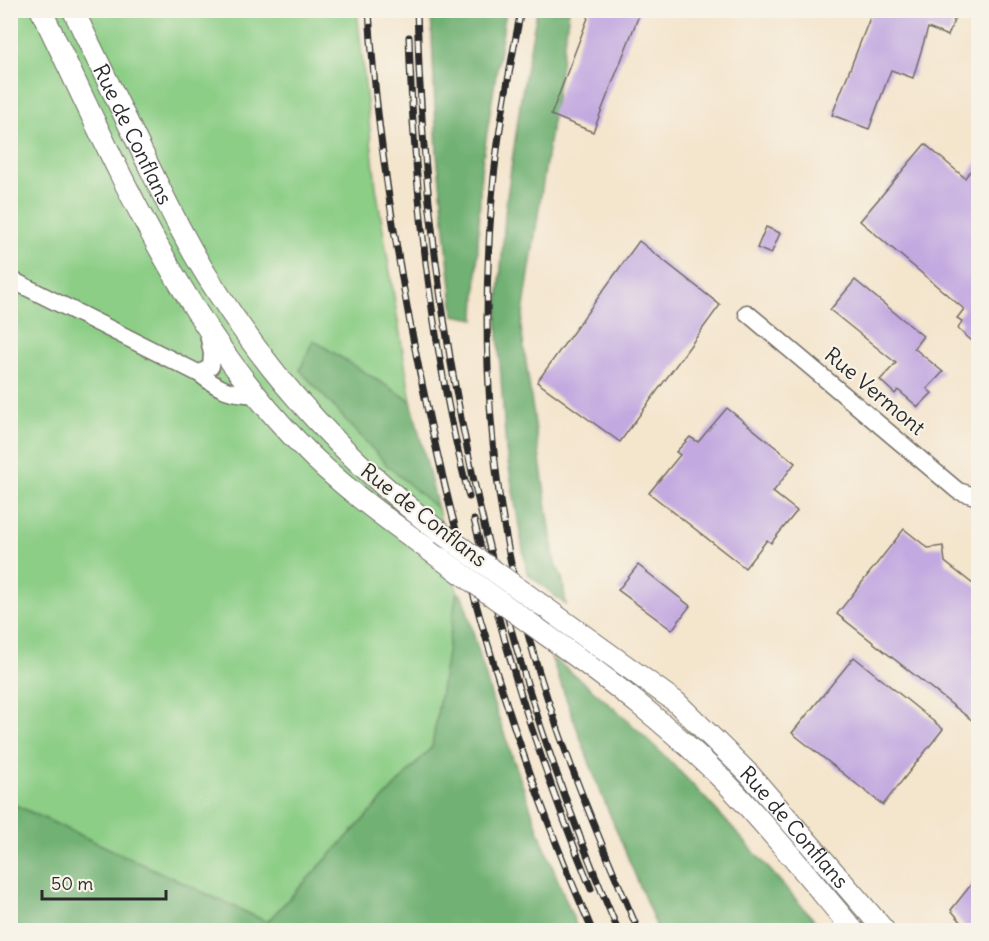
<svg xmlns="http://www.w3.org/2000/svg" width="989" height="941" font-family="Delius,sans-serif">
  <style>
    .green { fill: #8cce86; stroke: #5c7c58; stroke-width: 1.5 }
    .forest { fill: #71b173; stroke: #4e6e4f; stroke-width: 1.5 }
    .building { fill: #c2a9e0 }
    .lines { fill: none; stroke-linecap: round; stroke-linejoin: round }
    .minor-casing { stroke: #716c64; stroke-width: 19 }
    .major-casing { stroke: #716c64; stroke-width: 23 }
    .minor { stroke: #fff; stroke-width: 16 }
    .major { stroke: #fff; stroke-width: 21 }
    .rail-casing { stroke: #2b2b2b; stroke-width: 7 }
    .rail { stroke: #f7f3e8; stroke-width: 4.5; stroke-dasharray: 14; stroke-linecap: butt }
    .major-bridge-casing { stroke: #716c64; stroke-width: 23; stroke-linecap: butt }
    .major-bridge { stroke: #fff; stroke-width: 21 }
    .labels { text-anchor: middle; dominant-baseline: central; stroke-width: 4.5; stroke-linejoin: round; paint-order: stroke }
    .street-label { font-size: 21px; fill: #2b2b2b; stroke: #f7f3e8 }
  </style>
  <rect width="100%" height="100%" fill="#f7f3e8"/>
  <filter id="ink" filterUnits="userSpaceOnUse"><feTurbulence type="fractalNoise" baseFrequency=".0167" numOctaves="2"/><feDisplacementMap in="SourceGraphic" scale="12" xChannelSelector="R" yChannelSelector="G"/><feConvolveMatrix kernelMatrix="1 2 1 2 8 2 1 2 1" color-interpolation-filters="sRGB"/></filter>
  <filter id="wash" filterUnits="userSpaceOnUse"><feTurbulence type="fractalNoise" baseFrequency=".008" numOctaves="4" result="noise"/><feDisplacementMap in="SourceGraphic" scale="24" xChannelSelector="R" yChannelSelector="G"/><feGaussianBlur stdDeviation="1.35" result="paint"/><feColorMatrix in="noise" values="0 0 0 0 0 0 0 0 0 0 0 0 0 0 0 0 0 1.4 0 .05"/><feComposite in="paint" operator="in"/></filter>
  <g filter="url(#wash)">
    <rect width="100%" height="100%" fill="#f4e5cd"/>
    <path class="green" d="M11,11H357L376,187L411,401L313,341L300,370L389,467L438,509L457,591L432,747L267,922L11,803Z"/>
    <g class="forest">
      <path d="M431,11H506L481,171L475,319L454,315L437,154Z"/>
      <path d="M537,11H569L521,327L555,564L562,577L566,605L527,573L506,450L497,320L506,204L521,98Z"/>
      <path d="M313,340L411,401L438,509L389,467L300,370Z"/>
      <path d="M457,591L463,597L493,702L543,843L578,930H11V803L267,922L432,747Z"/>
      <path d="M551,657C655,734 738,834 823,930H658L598,786Z"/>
    </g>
    <g id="blocks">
      <g class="building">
        <path d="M591,10H641L593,132L551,115Z"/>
        <path d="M873,10H958L948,36L928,28L913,78L891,70L869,129L832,115Z"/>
        <path d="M925,144L965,178L978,161V346L958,329L962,321L957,318L964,309L860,221Z"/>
        <path d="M766,227L780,233L771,254L757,248Z"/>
        <path d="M639,241L720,305L620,442L537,382Z"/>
        <path d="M855,280L923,336L914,348L943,372L927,389L932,393L918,407L898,390L895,394L880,380L896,363L830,310Z"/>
        <path d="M727,408L795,463L773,492L797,511L771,543L767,540L745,568L649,493L680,455L676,452L690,437L698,442Z"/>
        <path d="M904,529L928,548L943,546L945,562L978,588V725L837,614Z"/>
        <path d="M638,565L690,606L672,630L618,590Z"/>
        <path d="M854,657L943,729L883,805L792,733Z"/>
        <path d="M978,876V930H968L951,910Z"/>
      </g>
    </g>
  </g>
  <g filter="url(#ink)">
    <use href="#blocks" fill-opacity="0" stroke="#716c64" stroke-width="1.5"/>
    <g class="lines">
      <g class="minor-casing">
        <g id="minor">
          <path d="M10,279L200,374C221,391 230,393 256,395"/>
          <path d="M747,313L958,491L978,497"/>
          <path d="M200,374L211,366L212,354L208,334"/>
        </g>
      </g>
      <g class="major-casing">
        <g id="major">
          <path d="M41,10C115,161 180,321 299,443C341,487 391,522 440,558"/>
          <path id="s1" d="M73,10C96,58 120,106 143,154C165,199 186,244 214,287C277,386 348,461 441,533"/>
          <path id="s2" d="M540,604L676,702L750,775L884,930"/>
          <path d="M545,634C610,680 673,728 728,785C772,831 812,881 853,930"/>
        </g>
      </g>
      <use href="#minor" class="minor"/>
      <use href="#major" class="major"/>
      <g class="rail-casing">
        <g id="rail">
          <path d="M369,10C375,115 391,220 410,323C449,530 508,737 592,930"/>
          <path d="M417,10C424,322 494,644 618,930"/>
          <path d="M521,10C509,73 497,135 492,198C481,332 488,469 519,600C547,714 592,823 638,930"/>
          <path d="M409,37C414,189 431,348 469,497"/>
          <path d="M474,520C485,563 495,606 507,648C530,730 559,810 591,889"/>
        </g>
      </g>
      <use href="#rail" class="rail"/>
      <g class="major-bridge-casing">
        <g id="major-bridge">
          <path d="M441,533L540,604"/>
          <path d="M440,558L545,634"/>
        </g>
      </g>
      <use href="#major-bridge" class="major-bridge"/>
    </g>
  </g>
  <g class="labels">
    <g class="street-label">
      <text stroke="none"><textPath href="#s1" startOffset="138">Rue de Conflans</textPath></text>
      <text transform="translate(875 391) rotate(40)">Rue Vermont</text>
      <text transform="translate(424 515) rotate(38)">Rue de Conflans</text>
      <text stroke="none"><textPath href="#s2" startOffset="340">Rue de Conflans</textPath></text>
    </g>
  </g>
  <rect width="989" height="941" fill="none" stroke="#f7f3e8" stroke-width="36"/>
  <path d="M42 890v9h124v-9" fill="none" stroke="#2b2b2b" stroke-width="3"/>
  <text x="51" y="890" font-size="18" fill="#2b2b2b" stroke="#f7f3e8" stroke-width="4.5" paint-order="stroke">50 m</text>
</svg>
